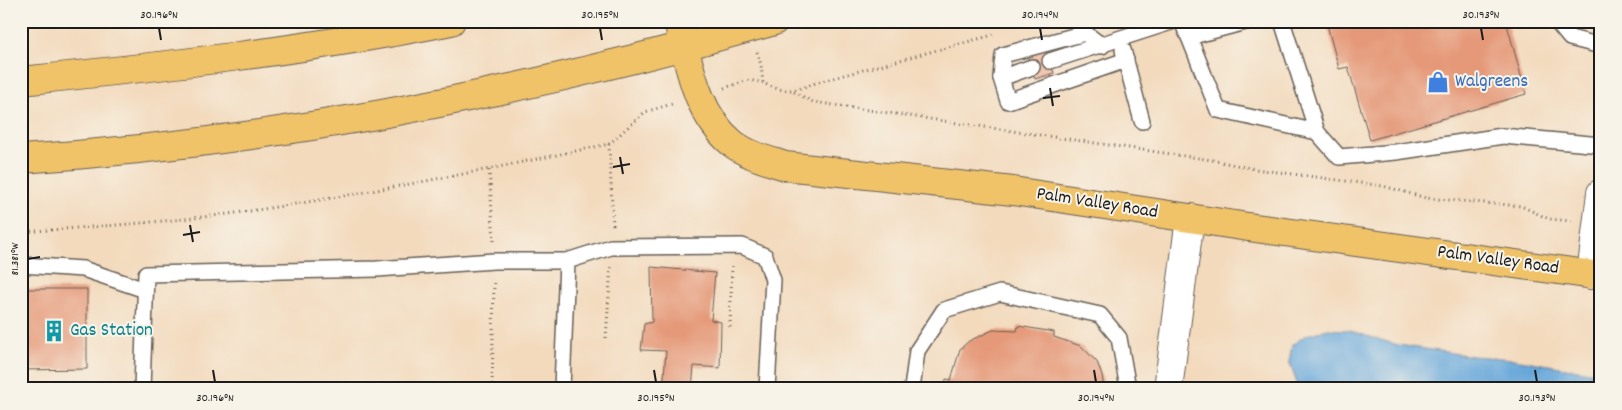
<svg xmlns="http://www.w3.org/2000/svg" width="1622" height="410" font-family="Dekko,sans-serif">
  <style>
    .water { fill: #67a7da; stroke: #42627b }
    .building { fill: #e59978 }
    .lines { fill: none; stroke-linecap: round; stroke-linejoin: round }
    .lane-casing { stroke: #675e54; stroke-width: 18 }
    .street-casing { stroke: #675e54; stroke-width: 30 }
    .primary-casing { stroke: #675e54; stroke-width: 30 }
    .path { stroke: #675e54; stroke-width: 3; stroke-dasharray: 1 4; stroke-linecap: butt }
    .lane { stroke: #fff; stroke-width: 15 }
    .street { stroke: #fff; stroke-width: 28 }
    .primary { stroke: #f0c369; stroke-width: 28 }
    .ticks { fill: none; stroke: #1c1c1c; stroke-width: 2 }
    .labels { text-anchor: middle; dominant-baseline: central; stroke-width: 4; stroke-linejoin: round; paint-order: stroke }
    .shop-label { font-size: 19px; fill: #366cbe; stroke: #f7f3e8; text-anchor: start }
    .street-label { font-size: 19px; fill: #1c1c1c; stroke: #f7f3e8 }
    .culture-label { font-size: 19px; fill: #0d838f; stroke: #f7f3e8; text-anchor: start }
    .neatline { fill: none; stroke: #1c1c1c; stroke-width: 2 }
    .ticks-label { font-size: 12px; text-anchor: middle; fill: #1c1c1c }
  </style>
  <rect width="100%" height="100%" fill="#f7f3e8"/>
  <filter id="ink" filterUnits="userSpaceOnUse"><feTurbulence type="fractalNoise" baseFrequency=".02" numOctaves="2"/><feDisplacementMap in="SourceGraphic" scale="10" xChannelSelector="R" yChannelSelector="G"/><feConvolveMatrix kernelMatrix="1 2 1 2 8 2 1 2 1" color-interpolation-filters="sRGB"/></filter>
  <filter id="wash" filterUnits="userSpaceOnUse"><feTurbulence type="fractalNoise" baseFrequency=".0096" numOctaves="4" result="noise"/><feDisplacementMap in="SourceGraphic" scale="20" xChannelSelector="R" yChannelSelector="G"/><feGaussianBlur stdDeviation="1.12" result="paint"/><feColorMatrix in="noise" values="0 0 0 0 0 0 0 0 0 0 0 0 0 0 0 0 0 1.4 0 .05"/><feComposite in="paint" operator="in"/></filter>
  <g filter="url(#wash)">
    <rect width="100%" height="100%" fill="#f3dabd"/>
    <path class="water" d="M1328,329L1347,330L1398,345L1473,356L1514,359L1601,374V389H1299L1289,361L1292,345L1306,335Z"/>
    <g id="blocks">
      <g class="building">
        <path d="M1326,21H1506L1526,94L1370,140L1348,67L1339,69Z"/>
        <path d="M1045,48L1054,73L1035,79L1027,54Z"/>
        <path d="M651,267L715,273L711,320L721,322L720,368L694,366L692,389H663L666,351L641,350L644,324L652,322Z"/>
        <path d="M22,289H87V369L21,370Z"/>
        <path d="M1018,326L1054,332V337L1081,346L1097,362L1102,375L1104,389H945L946,379L951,380L960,349L969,341L993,330L1017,331Z"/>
      </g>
    </g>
  </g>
  <g filter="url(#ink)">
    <use href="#blocks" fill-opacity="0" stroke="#675e54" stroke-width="1"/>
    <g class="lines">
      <g class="lane-casing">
        <g id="lane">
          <path d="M1282,21L1317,132L1339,157L1396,152L1503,136L1601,145"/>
          <path d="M1556,21L1570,38L1601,46"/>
          <path d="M1600,21L1601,22"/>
          <path d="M1185,29L1189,37L1249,21"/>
          <path d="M1189,37L1218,110L1317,132"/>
          <path d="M1102,46L1085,33L1003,55L1001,78L1008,101L1126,60"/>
          <path d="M1123,50L1142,121"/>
          <path d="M1050,61L1174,21"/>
          <path d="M1001,78L1032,67"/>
          <path d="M567,261L611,247L742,246L765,256L773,280L767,389"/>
          <path d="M21,265L83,269L145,290"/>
          <path d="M142,389L146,274L377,269L494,261H567L562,389"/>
          <path d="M912,389L917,351L944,310L1000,293L1100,315L1119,338L1128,388L1135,389"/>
        </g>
      </g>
      <g class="street-casing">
        <g id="street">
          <path d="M1591,275L1601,193"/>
          <path d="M1168,389L1190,218"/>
        </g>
      </g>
      <g class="primary-casing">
        <g id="primary">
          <path d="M678,21C689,64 696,113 732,143C747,155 767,160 785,166L1013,191L1248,227L1601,276"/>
          <path d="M21,81C166,66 309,50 451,21"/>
          <path d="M21,159C277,143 528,92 774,21"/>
        </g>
      </g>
      <g class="path">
        <path d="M1026,25L1037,21"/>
        <path d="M757,52L761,65L763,83C786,94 795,91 818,82L993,35"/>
        <path d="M724,88L749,80L763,83"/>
        <path d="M794,92L813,102L1212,160L1255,169L1383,186L1426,198L1521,206L1549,219L1572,221"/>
        <path d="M609,144L645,112L675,103"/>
        <path d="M21,232C93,227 165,222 236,213C321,201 405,185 489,169"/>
        <path d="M494,241L489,169L609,144L613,226"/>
        <path d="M730,327L732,266"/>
        <path d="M606,338L611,267"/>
        <path d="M492,389L494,282"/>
      </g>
      <use href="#lane" class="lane"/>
      <use href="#street" class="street"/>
      <use href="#primary" class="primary"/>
    </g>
  </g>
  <path class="ticks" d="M159,28L161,40M600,28L602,40M1040,28L1042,40M1481,28L1483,40M1050,88L1053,106M1043,98L1060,96M620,157L623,174M613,167L630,164M190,225L193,242M183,235L200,232M28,259L40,257M213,370L215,382M654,370L656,382M1094,370L1096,382M1535,370L1537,382"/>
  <defs>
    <g id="shop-bare" transform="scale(1.725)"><path d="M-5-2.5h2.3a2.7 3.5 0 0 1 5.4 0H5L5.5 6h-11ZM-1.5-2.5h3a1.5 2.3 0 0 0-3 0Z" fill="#3f7fe0" stroke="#f7f3e8" stroke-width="2.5" paint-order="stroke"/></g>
    <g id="building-bare" transform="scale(1.725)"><path d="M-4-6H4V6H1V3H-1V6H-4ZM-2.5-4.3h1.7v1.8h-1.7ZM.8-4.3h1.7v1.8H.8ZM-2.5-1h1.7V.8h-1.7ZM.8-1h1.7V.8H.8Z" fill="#0f9aa8" stroke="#f7f3e8" stroke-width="2.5" paint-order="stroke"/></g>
  </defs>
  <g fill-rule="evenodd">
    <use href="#shop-bare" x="1438" y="82"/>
    <use href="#building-bare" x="54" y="331"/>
  </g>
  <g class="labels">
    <g class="shop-label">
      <text x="1455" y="82">Walgreens</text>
    </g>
    <g class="street-label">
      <text transform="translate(1097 204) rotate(9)">Palm Valley Road</text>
      <text transform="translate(1498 261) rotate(8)">Palm Valley Road</text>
    </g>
    <g class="culture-label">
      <text x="70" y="331">Gas Station</text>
    </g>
  </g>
  <rect width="1622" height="410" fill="none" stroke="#f7f3e8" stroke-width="55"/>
  <rect x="28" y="28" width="1566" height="354" class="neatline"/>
  <g class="ticks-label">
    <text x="159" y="18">30.196°N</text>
    <text x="600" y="18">30.195°N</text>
    <text x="1040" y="18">30.194°N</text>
    <text x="1481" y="18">30.193°N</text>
    <text transform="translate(14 259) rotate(-90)" y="4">81.381°W</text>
    <text x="215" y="401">30.196°N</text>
    <text x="656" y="401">30.195°N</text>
    <text x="1096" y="401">30.194°N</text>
    <text x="1537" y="401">30.193°N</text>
  </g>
</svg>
